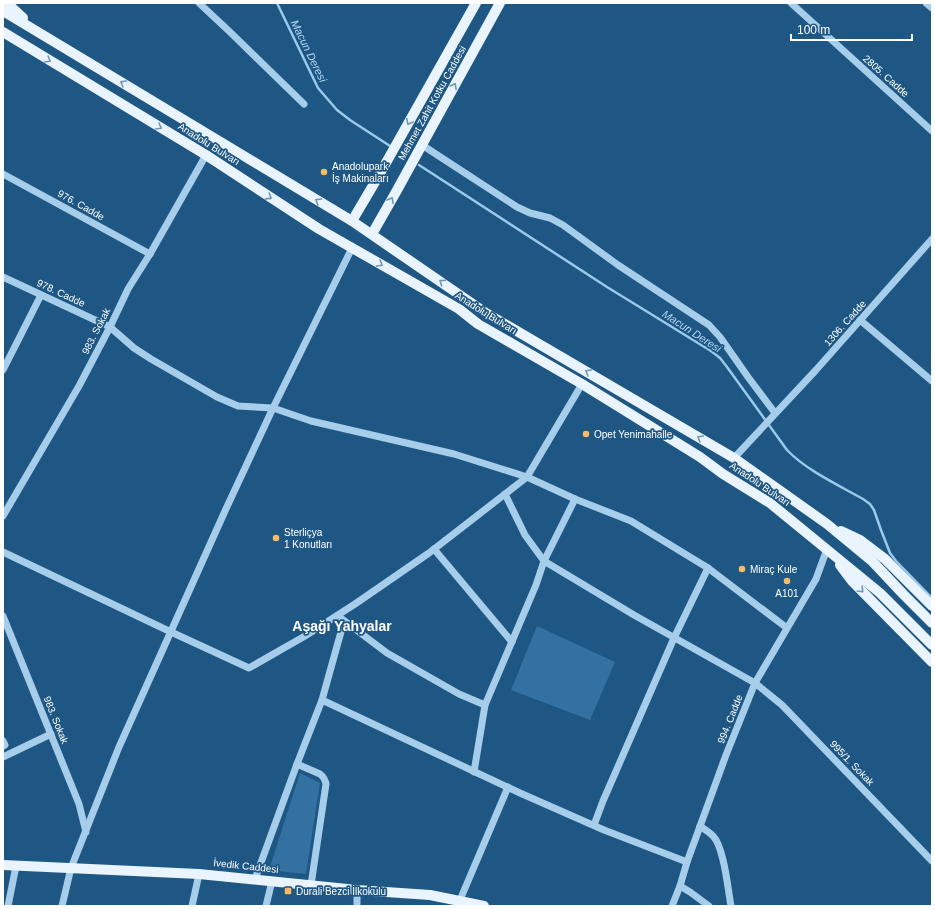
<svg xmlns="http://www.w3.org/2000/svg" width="935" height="909" font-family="Helvetica,sans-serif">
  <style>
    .green { fill: #3271a2 }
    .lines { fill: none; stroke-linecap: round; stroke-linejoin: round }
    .stream { stroke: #99c9eb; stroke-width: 2.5 }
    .minor { stroke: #a6cdea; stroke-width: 7 }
    .major { stroke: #e9f4fe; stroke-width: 10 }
    .oneway { stroke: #6f96b5 }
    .poi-dot { fill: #f9bc65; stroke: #1e5784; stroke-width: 1.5 }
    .labels { text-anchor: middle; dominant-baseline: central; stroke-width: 3.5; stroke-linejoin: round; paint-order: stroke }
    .street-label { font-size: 10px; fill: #fff; stroke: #1e5784 }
    .poi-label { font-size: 10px; fill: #fff; stroke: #1e5784; text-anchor: start }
    .water-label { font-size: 11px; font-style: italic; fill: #b1d6f1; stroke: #1e5784 }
    .district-label { font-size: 14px; font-weight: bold; fill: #fff; stroke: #1e5784 }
  </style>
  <rect width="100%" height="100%" fill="#1e5784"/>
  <g class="green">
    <path d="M537,626L615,662L590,720L511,690Z"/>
    <path d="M300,773L320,783L306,874L269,870Z"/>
  </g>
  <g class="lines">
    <g class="stream">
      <path d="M277,3L318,88L337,110L350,120L390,146"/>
      <path d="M419,165L607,287L711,351L720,358L727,367L787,450C806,470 838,485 863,499L870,504L874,510L881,530L890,553L896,561L932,598"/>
    </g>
    <g class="minor">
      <path d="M199,3L230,32L304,104"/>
      <path d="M791,3L932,131"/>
      <path d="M926,3L932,8"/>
      <path d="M422,145L517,207L530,213L550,218L563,225L618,265L709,325L720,337L748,377L775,413"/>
      <path d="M3,174L150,254"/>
      <path d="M3,277L110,327L134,348L151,359L217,397L238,406L273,408L311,421L454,454L527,477L575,499L631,521L708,568L787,628"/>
      <path d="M860,320L932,381"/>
      <path d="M3,370L41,295"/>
      <path d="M734,458L816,370L932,239"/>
      <path d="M505,494L525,535L544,561L634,615L755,683L782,705L932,861"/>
      <path d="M3,516L79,386L110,327L128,289L150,254L206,155"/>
      <path d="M434,549L512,642"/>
      <path d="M3,552L171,632L249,668L305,636L355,604L429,553L527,477L582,384"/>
      <path d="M3,616L79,804L86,832"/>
      <path d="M342,619L387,653L459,694L485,705"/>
      <path d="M322,700L520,793L604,830L687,862"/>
      <path d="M3,741L5,745L3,746"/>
      <path d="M3,757L51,734"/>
      <path d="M297,764L320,774C324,777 325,779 326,784L311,885"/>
      <path d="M474,772L485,705L536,585L544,561L575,499"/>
      <path d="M594,825L603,801L674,638L708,568"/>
      <path d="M700,826C704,829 709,832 713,836C724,847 728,890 731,906"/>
      <path d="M255,879L297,764L322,700L344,621"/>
      <path d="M680,886L690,892L709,906"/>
      <path d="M460,900L508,787"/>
      <path d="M8,906L16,866"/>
      <path d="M62,906L71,868L119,747L225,511L273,408L352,248"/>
      <path d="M192,906L199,874"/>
      <path d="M266,906L272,881"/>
      <path d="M357,906V890"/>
      <path d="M672,906L680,886L687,862L726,755L755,683L816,579L827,549"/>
    </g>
    <g class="major">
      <path d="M7,3L23,18"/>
      <path d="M3,11L352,221L486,313L734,458L827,524L873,562L904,595L932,623"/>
      <path d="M3,32L206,155L319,229L459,309L478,324L582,384L700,457L723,474L770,503L880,593L932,645"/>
      <path d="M352,221L378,177L476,3"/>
      <path d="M372,234L396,192L500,3"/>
      <path d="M841,531L860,540L885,559L932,606"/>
      <path d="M840,565L852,581L932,662"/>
      <path d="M3,865L199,874L357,890L430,895L484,906"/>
    </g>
  </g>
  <defs><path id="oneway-chevron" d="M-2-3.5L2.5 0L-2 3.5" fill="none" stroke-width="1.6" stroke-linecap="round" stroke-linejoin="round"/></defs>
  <g class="oneway">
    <use href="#oneway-chevron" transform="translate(48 60) rotate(31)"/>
    <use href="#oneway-chevron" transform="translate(123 83) rotate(-149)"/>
    <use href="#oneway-chevron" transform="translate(454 86) rotate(-61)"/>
    <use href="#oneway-chevron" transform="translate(409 122) rotate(119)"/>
    <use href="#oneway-chevron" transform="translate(159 127) rotate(31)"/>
    <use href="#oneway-chevron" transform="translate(269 197) rotate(33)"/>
    <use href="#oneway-chevron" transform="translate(391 200) rotate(-60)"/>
    <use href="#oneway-chevron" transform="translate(318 201) rotate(-149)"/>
    <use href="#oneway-chevron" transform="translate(380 264) rotate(30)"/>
    <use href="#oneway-chevron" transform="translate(442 282) rotate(-146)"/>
    <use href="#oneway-chevron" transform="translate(588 372) rotate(-150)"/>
    <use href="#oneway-chevron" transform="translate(700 438) rotate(-150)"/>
    <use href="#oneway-chevron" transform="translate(861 590) rotate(46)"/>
  </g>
  <g class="poi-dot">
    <circle cx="324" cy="172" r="4"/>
    <circle cx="586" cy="434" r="4"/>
    <circle cx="276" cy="538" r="4"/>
    <circle cx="742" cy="569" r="4"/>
    <circle cx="787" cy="581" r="4"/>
    <rect x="284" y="887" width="8" height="8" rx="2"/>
  </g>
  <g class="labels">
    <g class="street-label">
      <text transform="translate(886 76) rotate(42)">2805. Cadde</text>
      <text transform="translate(432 103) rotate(-61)">Mehmet Zahit Kotku Caddesi</text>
      <text transform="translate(209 144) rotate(32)">Anadolu Bulvarı</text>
      <text transform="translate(81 205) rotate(29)">976. Cadde</text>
      <text transform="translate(61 293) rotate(25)">978. Cadde</text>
      <text transform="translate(486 313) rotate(32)">Anadolu Bulvarı</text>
      <text transform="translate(845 323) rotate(-48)">1306. Cadde</text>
      <text transform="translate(96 331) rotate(-63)">983. Sokak</text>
      <text transform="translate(760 484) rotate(34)">Anadolu Bulvarı</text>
      <text transform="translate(730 719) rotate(-68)">994. Cadde</text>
      <text transform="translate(56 720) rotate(68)">983. Sokak</text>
      <text transform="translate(852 763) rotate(46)">995/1. Sokak</text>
      <text transform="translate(246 866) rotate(6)">İvedik Caddesi</text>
    </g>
    <g class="poi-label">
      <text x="332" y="166">Anadolupark<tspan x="332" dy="12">İş Makinaları</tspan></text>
      <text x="594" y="434">Opet Yenimahalle</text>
      <text x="284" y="532">Sterliçya<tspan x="284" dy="12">1 Konutları</tspan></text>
      <text x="750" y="569">Miraç Kule</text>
      <text x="787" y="593" text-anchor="middle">A101</text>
      <text x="296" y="891">Durali Bezci İlkokulu</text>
    </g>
    <g class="water-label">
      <text transform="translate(309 51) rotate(64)">Macun Deresi</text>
      <text transform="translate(692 331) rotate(33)">Macun Deresi</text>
    </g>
    <g class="district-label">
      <text x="342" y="626">Aşağı Yahyalar</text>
    </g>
  </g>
  <rect width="935" height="909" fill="none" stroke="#ffffff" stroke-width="8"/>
  <path d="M791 34v6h121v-6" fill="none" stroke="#ffffff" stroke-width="2"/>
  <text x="797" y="34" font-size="12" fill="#ffffff" stroke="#1e5784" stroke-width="3" paint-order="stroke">100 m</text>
</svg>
